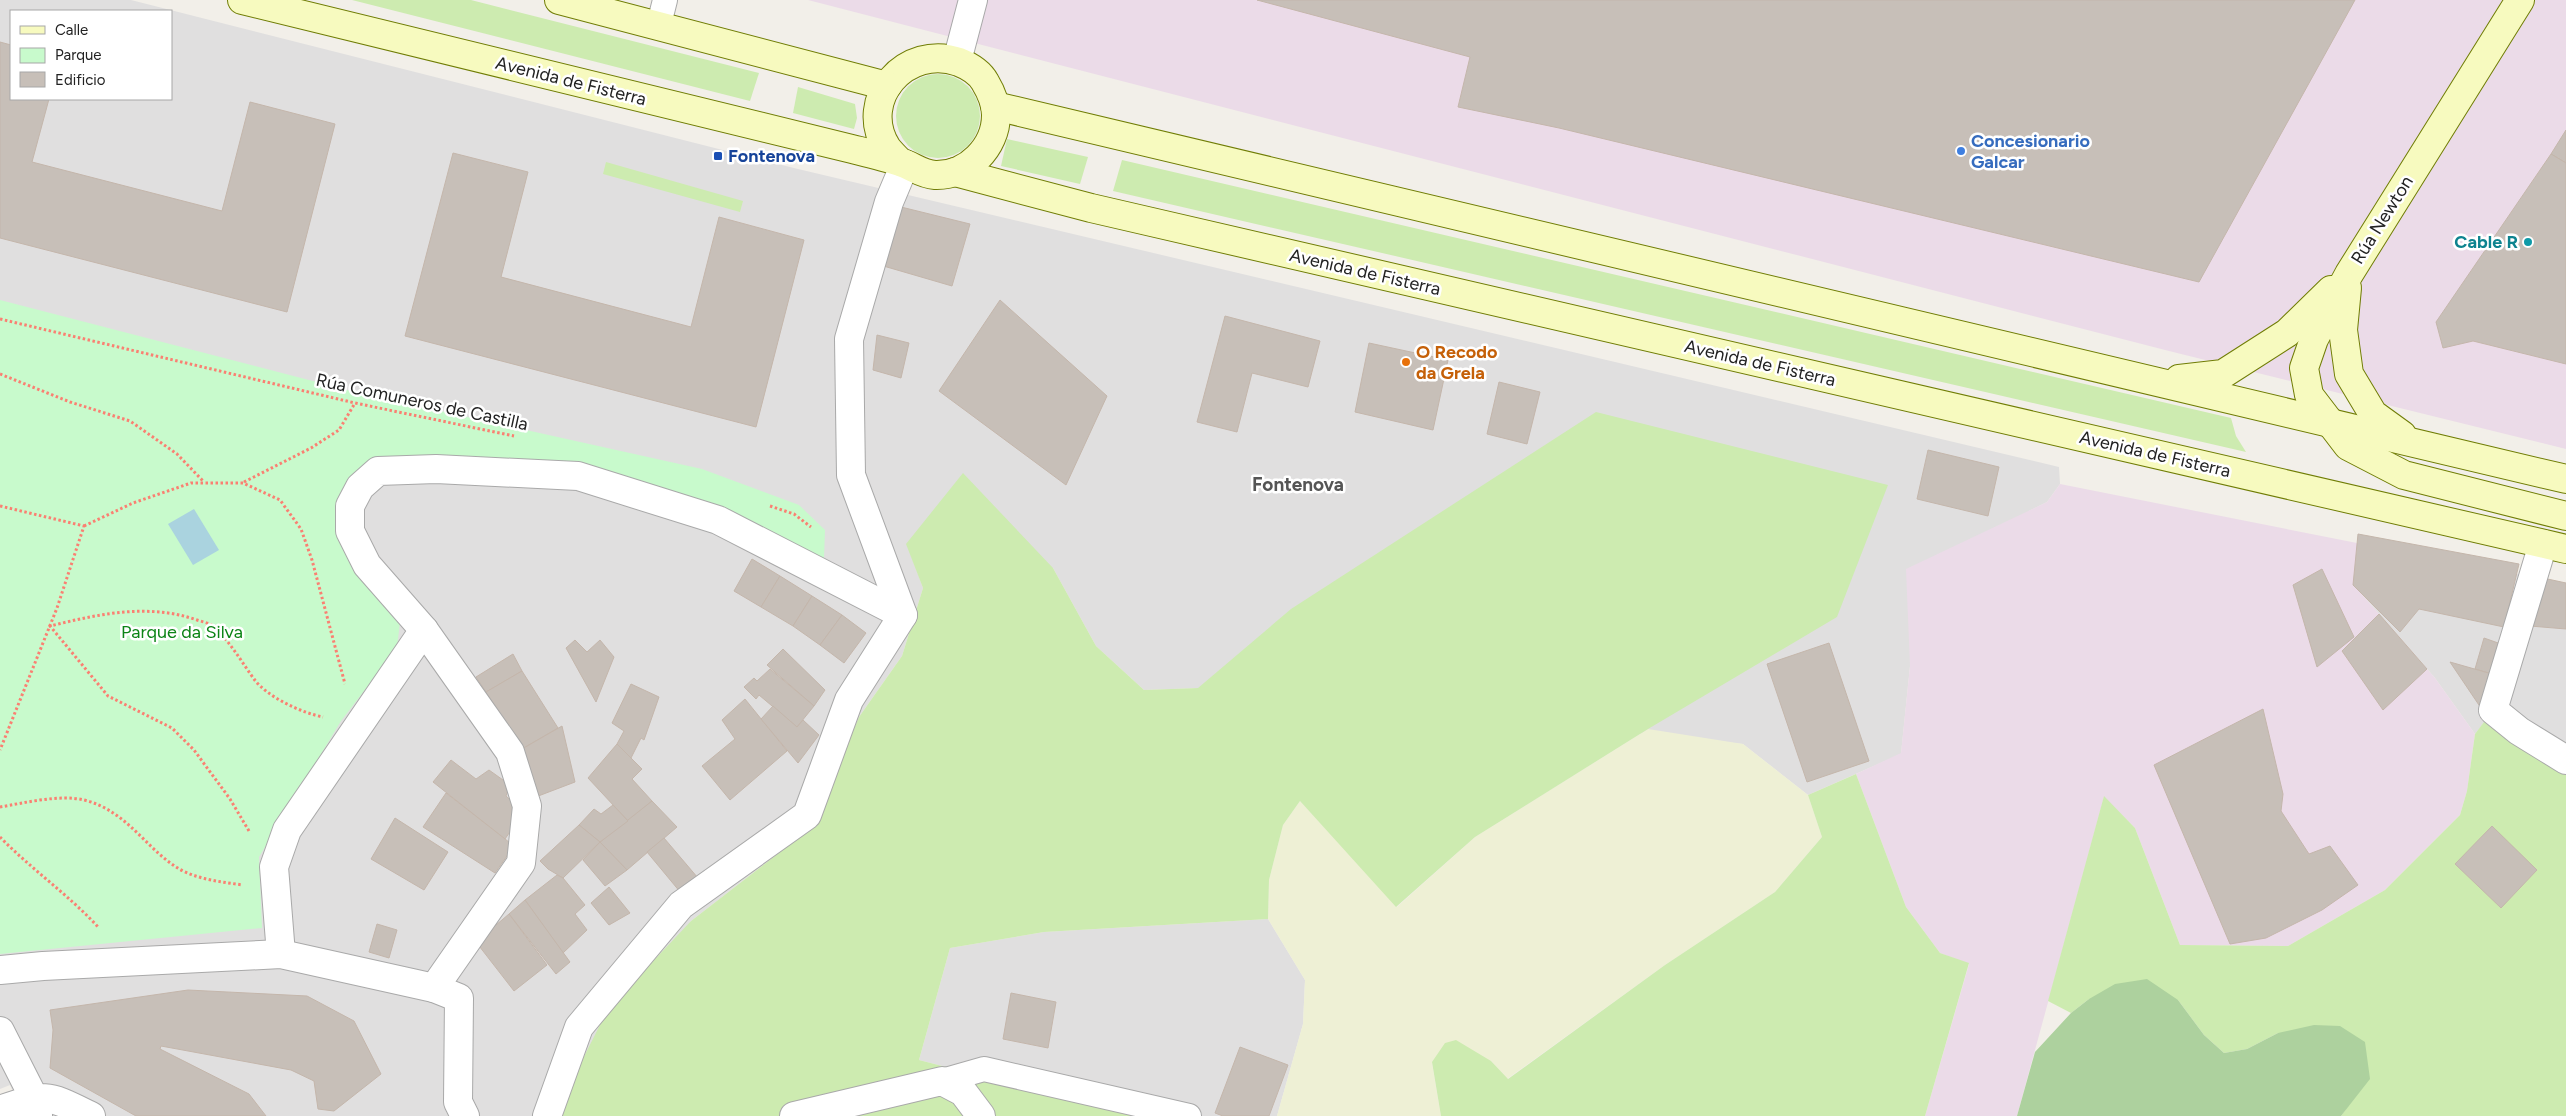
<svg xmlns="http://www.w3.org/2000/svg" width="2566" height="1116" font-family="Figtree,sans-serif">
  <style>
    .residential { fill: #e0dfdf; fill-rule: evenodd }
    .industrial { fill: #ebdbe8 }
    .farmland { fill: #eef0d5 }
    .grass { fill: #cdebb0 }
    .forest { fill: #add19e }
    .park { fill: #c8facc }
    .water { fill: #aad3df }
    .building { fill: #c7bfb8; stroke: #c4b6ab }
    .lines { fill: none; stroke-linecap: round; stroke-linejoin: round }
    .lane-casing { stroke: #a9a9a9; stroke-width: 26 }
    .street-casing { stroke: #a9a9a9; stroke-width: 30 }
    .secondary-casing { stroke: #707d05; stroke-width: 30 }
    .path { stroke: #fa8072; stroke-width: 3; stroke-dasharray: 2.5 2.5; stroke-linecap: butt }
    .lane { stroke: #fff; stroke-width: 24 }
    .street { stroke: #fff; stroke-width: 28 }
    .secondary { stroke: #f7fabf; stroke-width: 28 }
    .shop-dot { fill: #3f7fe0; stroke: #fff; stroke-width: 2 }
    .transit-dot { fill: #1a4fb4; stroke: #fff; stroke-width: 2 }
    .culture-dot { fill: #0f9aa8; stroke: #fff; stroke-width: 2 }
    .food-dot { fill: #e8710a; stroke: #fff; stroke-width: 2 }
    .labels { text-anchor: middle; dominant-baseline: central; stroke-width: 5; stroke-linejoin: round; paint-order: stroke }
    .street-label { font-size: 18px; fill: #222; stroke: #fff }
    .shop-label { font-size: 18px; font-weight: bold; fill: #366cbe; stroke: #fff; text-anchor: start }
    .transit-label { font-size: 18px; font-weight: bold; fill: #164399; stroke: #fff; text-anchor: start }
    .culture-label { font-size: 18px; font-weight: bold; fill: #0d838f; stroke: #fff; text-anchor: end }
    .food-label { font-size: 18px; font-weight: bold; fill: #c56008; stroke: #fff; text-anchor: start }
    .park-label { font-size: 18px; fill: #0c8416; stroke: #fff }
    .neighbourhood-label { font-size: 19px; font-weight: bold; fill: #555; stroke: #fff }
  </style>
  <rect width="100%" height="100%" fill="#f2efe9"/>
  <g class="residential">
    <path d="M0,0H131L798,169L2059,467L2060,484L2047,502L2029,511L1910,666L1901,754L1808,795L1743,744L1198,688L1144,690L1096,646L1053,568L907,544L923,588L902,656L859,717L827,791L806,832L691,921L554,1116H24L10,1085L0,1089ZM11,11H171V99H11Z"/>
    <path d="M2362,544L2566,583V743L2494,710L2475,734L2435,678L2358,590Z"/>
    <path d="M1268,919L1305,980L1303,1024L1277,1116H1137L919,1060L950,948L1044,932Z"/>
  </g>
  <g class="industrial">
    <path d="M808,0H2566V449L2169,351Z"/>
    <path d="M2060,484L2362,544L2358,590L2435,678L2475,734L2467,791L2460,815L2385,890L2288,946L2180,945L2135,828L2104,797L2017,1116H1925L1969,964L1940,953L1906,907L1856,774L1901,753L1910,666L1906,569L2047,502Z"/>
  </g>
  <path class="farmland" d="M1648,729L1743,744L1808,795L1822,837L1775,892L1665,965L1507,1079L1491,1061L1432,1063L1441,1116H1277L1303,1024L1305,980L1268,919L1269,880L1283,825L1300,801L1397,907L1475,837Z"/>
  <g class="grass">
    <path d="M352,0H471L759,73L750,101Z"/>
    <circle cx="938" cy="116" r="42"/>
    <path d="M798,87L855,104L857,118L854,129L793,113Z"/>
    <path d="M1007,139L1088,157L1080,184L1001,166Z"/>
    <path d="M1122,160L2231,418L2236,436L2246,452L1113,191Z"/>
    <path d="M606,162L743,201L740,212L603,174Z"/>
    <path d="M1596,412L1888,485L1837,617L1648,729L1475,837L1396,907L1300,801L1283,825L1269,880L1268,919L1044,932L950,948L919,1060L1137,1116H554L608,1009L691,921L806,832L827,791L859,717L902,656L923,588L906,544L963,473L1053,568L1096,646L1144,690L1198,688L1291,609Z"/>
    <path d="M2493,710L2566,743V1116H2341L2346,1109L2278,1033L2247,1049L2224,1053L2204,1035L2178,1000L2089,999L2071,1013L2048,1001L2104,796L2135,828L2180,945L2288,946L2385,890L2460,815L2467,791L2475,734Z"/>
    <path d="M1856,774L1906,907L1940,953L1969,963L1925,1116H1441L1432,1062L1445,1043L1456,1040L1491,1061L1508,1079L1665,965L1775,892L1822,837L1808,795Z"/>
  </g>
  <path class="forest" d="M2147,979L2178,1000L2204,1035L2224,1053L2247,1049L2278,1033L2314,1025L2340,1026L2365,1042L2370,1079L2341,1116H2017L2035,1052L2071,1013L2089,999L2115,984Z"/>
  <path class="park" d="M0,300L359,393L702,469L799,505L825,530L824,558L700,505L612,475L551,460L395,459L336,513L400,622L397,648L341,721L259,857L262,928L0,954Z"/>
  <path class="water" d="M194,509L219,550L193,565L168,524Z"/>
  <g class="building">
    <path d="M1257,0H2355L2199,282L1559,128L1458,107L1470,57Z"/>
    <path d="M0,42L11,45V99H49L32,162L222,211L250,102L335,124L287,312L0,238Z"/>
    <path d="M2566,130V163L2551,154Z"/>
    <path d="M453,153L528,172L501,277L691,327L719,217L804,240L756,427L405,336Z"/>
    <path d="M2551,154L2566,163V364L2473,341L2443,348L2436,322Z"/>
    <path d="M897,206L970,224L952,286L880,265Z"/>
    <path d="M1000,300L1107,396L1066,485L939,391Z"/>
    <path d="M1225,316L1320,341L1308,387L1252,373L1237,432L1197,422Z"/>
    <path d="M877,335L909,343L901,378L873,370Z"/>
    <path d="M1369,343L1448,360L1433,430L1355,412Z"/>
    <path d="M1499,382L1540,392L1527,444L1487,434Z"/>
    <path d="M1928,450L1999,467L1988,516L1917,499Z"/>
    <path d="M2358,534L2519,564L2504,627L2419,609L2400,632L2353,585Z"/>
    <path d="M752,559L780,576L761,607L734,591Z"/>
    <path d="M2322,569L2354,637L2317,667L2293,585Z"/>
    <path d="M780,576L812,596L793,626L761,607Z"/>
    <path d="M2543,578L2566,583V629L2530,626Z"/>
    <path d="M812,596L842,615L820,645L793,626Z"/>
    <path d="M2379,614L2427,669L2383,710L2342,651Z"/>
    <path d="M842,615L866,633L844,663L820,645Z"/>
    <path d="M2484,638L2501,644L2492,674L2475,669Z"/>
    <path d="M575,640L587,652L600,640L614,657L596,702L566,648Z"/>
    <path d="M1829,643L1869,761L1807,782L1767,664Z"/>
    <path d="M783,649L825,690L814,706L767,665Z"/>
    <path d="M513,654L522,671L486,692L476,677Z"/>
    <path d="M2450,662L2492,674L2483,711Z"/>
    <path d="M770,669L814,706L797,727L759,695L756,699L744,687L754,678L757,681Z"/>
    <path d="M522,671L558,728L522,749L486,692Z"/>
    <path d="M631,684L659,697L644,740L641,738L631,758L617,744L624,731L612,723Z"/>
    <path d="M745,699L787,751L730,800L702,766L735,739L722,720Z"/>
    <path d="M773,706L797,727L803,720L819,735L798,763L761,719Z"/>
    <path d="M2263,709L2283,794L2281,811L2309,854L2330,846L2358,885L2322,910L2266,938L2230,944L2154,765Z"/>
    <path d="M562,726L575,782L533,798L522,749Z"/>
    <path d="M617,744L642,769L632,779L652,801L628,821L588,778Z"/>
    <path d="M451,760L476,779L489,770L510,785L506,796L518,807V820L505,839L433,782Z"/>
    <path d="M446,793L514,846L495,873L423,827Z"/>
    <path d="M652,801L677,827L627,870L600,842Z"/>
    <path d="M613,805L628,821L600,842L579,825L594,809L601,814Z"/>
    <path d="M395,818L448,852L424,890L371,859Z"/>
    <path d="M579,825L600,842L563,878L548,869L540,861Z"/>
    <path d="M2492,826L2537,870L2501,908L2455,864Z"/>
    <path d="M664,838L698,878L681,893L647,852Z"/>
    <path d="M600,842L627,870L605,886L583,860Z"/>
    <path d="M557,875L563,878L585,905L575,914L587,930L563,953L525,900Z"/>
    <path d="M609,887L630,913L609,925L591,903Z"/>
    <path d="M525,900L570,962L556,974L509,914Z"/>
    <path d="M509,914L547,965L514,991L476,942Z"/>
    <path d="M377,924L397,930L389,958L369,952Z"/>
    <path d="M188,990L307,996L354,1021L381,1074L334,1111L318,1109L314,1081L291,1070L161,1046L160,1049L249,1094L266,1116H136L50,1068L53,1030L50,1010Z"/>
    <path d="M1011,993L1056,1002L1048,1048L1003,1039Z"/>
    <path d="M1240,1047L1288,1065L1269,1116H1223L1215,1113Z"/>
  </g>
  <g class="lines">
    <g class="lane-casing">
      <g id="lane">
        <path d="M659,24L665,0"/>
        <path d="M942,1081L984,1069L1189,1116"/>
      </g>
    </g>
    <g class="street-casing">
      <g id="street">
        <path d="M957,61L973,0"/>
        <path d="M2543,544L2493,710L2519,731L2566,760"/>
        <path d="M281,954L274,867L287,830L424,630"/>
        <path d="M0,970L43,966L281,954L434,988L521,863L527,806L510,752L424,630L367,565L350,531V506L360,487L378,471L436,469L578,476L718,520L903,615"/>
        <path d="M434,988L459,998L458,1102L465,1116"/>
        <path d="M0,1031L34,1098L38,1115"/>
        <path d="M0,1110C47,1093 46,1094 91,1116"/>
        <path d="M547,1116L579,1027L681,905L807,815L849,700L903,615L851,475L849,339L889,202L905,164"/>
        <path d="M794,1116L942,1081L963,1092L981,1116"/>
      </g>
    </g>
    <g class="secondary-casing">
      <g id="secondary">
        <path d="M242,0L852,149C868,153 885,157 900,162C913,166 921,174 935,175C968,176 996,147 996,115C996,103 991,92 985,82C980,73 969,66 959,62C907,43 856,99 887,148C891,153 896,158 900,162"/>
        <path d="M559,0L887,86"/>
        <path d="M2520,0L2349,274L2314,339L2304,368L2309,395L2348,446L2404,475L2566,516"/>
        <path d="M995,106L2566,479"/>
        <path d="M955,172L1091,208L2566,549"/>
        <path d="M2347,288L2343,330L2349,374L2373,414L2402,435"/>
        <path d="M2179,379L2223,374L2287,333L2331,290"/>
      </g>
    </g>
    <g class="path">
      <path d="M0,319L355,403L514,436"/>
      <path d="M0,374L70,402L130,421L177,454L204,482"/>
      <path d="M244,482L311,448L339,430L355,403"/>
      <path d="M0,506L84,526L57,608L0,750"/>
      <path d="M770,506L794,514L811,527"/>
      <path d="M84,526L133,503L191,483H243L280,500L301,529L312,560L345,684"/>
      <path d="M0,807C24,803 60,794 84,800C129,811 147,852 183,871C202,880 222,882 243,885"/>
      <path d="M249,831L230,799L194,750L172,728L108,696L50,626C99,614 148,603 197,620C203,622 210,623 214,627C231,643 241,661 254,679C267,697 302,713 323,717"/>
      <path d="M0,837C31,869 69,895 99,928"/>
    </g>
    <use href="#lane" class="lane"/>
    <use href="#street" class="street"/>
    <use href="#secondary" class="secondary"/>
  </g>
  <circle class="shop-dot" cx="1961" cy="151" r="5"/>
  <rect class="transit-dot" x="713" y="151" width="10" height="10" rx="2.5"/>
  <circle class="culture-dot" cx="2528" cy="242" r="5"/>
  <circle class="food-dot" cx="1406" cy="362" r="5"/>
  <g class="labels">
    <g class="street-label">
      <text transform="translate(571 81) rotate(14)">Avenida de Fisterra</text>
      <text transform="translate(2382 220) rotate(-58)">Rúa Newton</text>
      <text transform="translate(1365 272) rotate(13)">Avenida de Fisterra</text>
      <text transform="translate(1760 363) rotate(13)">Avenida de Fisterra</text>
      <text transform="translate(422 402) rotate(12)">Rúa Comuneros de Castilla</text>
      <text transform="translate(2155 454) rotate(13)">Avenida de Fisterra</text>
    </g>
    <g class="shop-label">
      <text x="1971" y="141">Concesionario<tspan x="1971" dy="21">Galcar</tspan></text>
    </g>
    <g class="transit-label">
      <text x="728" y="156">Fontenova</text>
    </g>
    <g class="culture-label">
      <text x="2518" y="242">Cable R</text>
    </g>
    <g class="food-label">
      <text x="1416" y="352">O Recodo<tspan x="1416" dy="21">da Grela</tspan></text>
    </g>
    <g class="park-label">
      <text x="182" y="632">Parque da Silva</text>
    </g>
    <g class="neighbourhood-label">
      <text x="1298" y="484">Fontenova</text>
    </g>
  </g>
  <rect x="10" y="10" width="162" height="90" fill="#ffffff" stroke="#a7a7a7"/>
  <rect x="20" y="26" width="25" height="8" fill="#f7fabf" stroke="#a7a7a7"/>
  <text x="55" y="35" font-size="15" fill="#222222">Calle</text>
  <rect x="20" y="48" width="25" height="15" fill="#c8facc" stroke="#a7a7a7"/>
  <text x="55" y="60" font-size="15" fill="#222222">Parque</text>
  <rect x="20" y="72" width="25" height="15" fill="#c7bfb8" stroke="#a7a7a7"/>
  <text x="55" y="85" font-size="15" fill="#222222">Edificio</text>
</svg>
